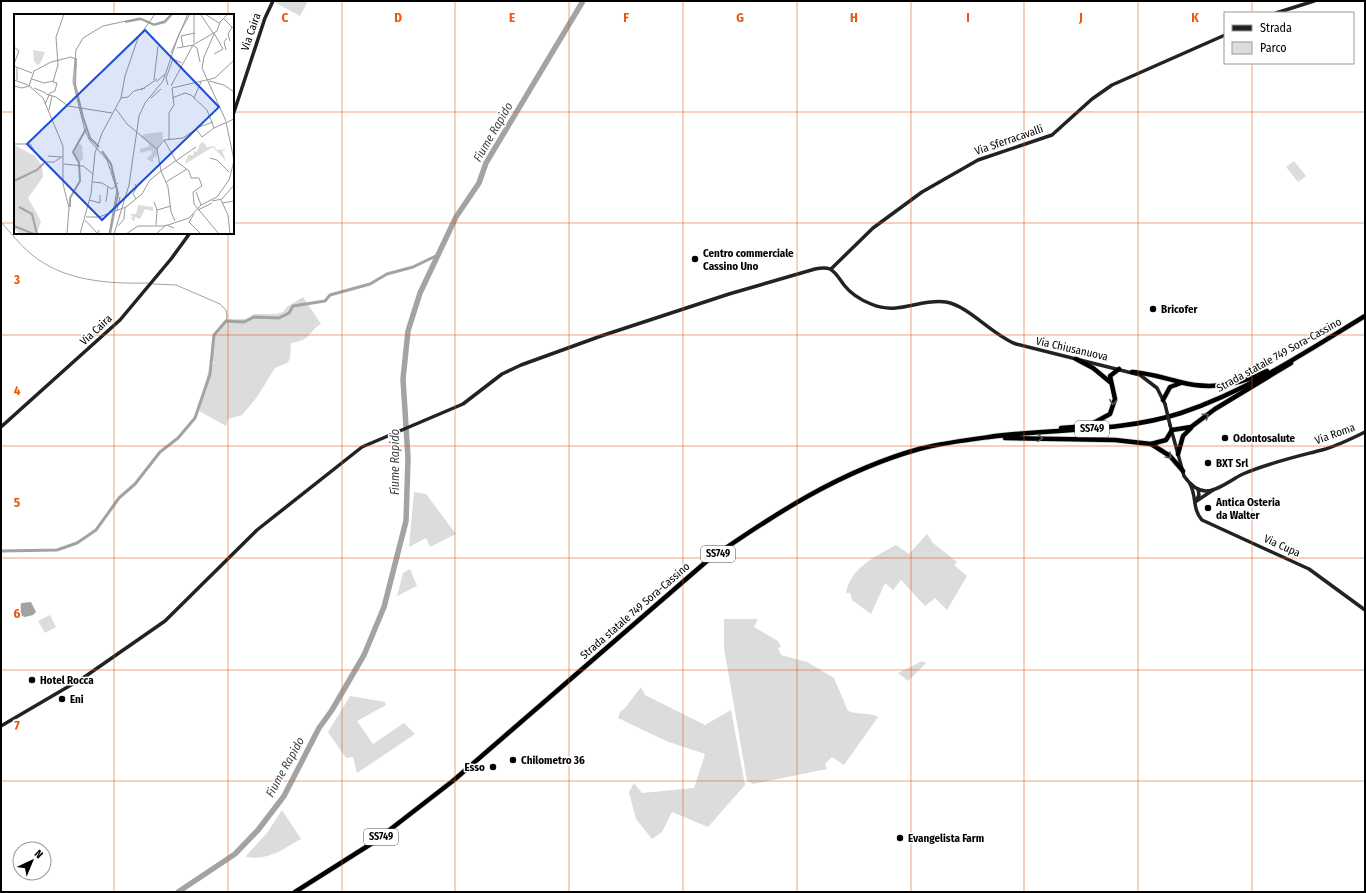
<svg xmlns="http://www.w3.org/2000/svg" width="1366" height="893" font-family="'Fira Sans Condensed',sans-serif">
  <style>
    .green { fill: #dcdcdc }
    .water { fill: #a3a3a3 }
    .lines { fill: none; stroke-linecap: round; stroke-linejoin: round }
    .stream { stroke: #a3a3a3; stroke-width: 1 }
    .canal { stroke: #a3a3a3; stroke-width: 3 }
    .river { stroke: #a3a3a3; stroke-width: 5.5 }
    .highway-casing { stroke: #dbdbdb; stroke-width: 6 }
    .secondary { stroke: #222; stroke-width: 3.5 }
    .highway { stroke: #000; stroke-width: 4.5 }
    .secondary-bridge { stroke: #222; stroke-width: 3.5 }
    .oneway { stroke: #595959 }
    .grid { fill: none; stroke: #e8590c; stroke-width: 1; stroke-opacity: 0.55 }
    .poi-dot { fill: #000; stroke: #fff; stroke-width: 1.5 }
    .labels { text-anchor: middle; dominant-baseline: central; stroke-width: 3; stroke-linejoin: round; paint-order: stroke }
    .shield { fill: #fff; stroke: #4c4c4c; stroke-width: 1 }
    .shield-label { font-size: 10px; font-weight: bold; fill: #000 }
    .street-label { font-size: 11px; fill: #000; stroke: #fff }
    .poi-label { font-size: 11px; font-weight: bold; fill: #000; stroke: #fff; text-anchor: start }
    .water-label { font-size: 12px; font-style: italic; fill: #444; stroke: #fff }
    .inset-river { fill: none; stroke: #a3a3a3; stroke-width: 2 }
    .inset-road { fill: none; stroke: #999; stroke-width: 1 }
    .view { fill: #1d4ed8; fill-opacity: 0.15; stroke: #1d4ed8; stroke-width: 2 }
    .inset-edge { fill: none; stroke: #000; stroke-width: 2 }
    .grid-label { font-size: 13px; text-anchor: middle; font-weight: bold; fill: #e8590c; stroke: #fff; stroke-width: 3; stroke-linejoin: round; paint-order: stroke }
  </style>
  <rect width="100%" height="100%" fill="#fff"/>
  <g class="green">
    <path d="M277,1H308L300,16L276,3Z"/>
    <path d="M1294,161L1306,176L1298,182L1286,167Z"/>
    <path d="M303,297L321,324C305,334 314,339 291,343L290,359L287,363L275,368L257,397L242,415L228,419L226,426L199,411L209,369L214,363C206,343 215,333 229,319H246L254,314H276L283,312L287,307Z"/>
    <path d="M414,492L426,494L456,534L430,547L426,538L409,547Z"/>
    <path d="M927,534L933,543L957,562L954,565L967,576L947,610L935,598L925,606L901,580L893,590L885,583L871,614L852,600L850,593H846C850,568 876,556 896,545L909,554Z"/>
    <path d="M410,569L417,586L397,596L403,573Z"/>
    <path d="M50,615L56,627L45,633L38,621Z"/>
    <path d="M724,619H758L754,627L778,641L781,647L778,648L781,655L807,662L834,678L848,711C858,715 870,712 878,717L844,765L832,757L825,764L827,769L753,784L747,781L724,648Z"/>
    <path d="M922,661L926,663L908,681L898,673Z"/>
    <path d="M641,687L645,695L705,725L731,710L745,785L708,827L672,812L662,832L652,839L636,819L629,792L634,783L642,793L694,788L705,754L666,741L618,718L620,712L625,708Z"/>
    <path d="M350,696L385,702L386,705L357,721L373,744L404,723L415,734L357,773L353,757L346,758L328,732Z"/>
    <path d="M282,810L301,839C283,849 268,861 247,857L246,856L267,833Z"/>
  </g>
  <path class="water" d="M31,602L36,612L33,615L25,617L20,615L21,603Z"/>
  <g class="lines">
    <g class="stream">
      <path d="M1,222C11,233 20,245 31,254C63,281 108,284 148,283"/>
      <path d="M153,284L176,285L220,304L226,310L227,316L226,321"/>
    </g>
    <path class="canal" d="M1,551L57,550L77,543L96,530L119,498L135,484L160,452L178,438L195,418L210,374L214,335L226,321L244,322L254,317L279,318L289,313L293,306L325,301L330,295L370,284L387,274L413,267L438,255"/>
    <path class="river" d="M178,892L235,854L258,830L284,796L319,728L332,710L364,655L384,607L406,521L408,458L403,379L408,331L420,293L456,217L479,183L486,163L583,1"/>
    <g class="highway-casing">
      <g id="highway">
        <path d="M1076,359L1093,368L1110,382"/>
        <path d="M1132,372C1148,373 1165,378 1180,382C1210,390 1240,385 1267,371"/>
        <path d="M1163,400L1170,387L1181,383"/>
        <path d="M1061,428L1088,426L1110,414L1115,399L1110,376L1119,369"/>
        <path d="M1005,438L1115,440L1151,444L1166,440L1172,430L1191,427L1215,409L1291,363"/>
        <path d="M1151,444L1170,456L1183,471"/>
        <path d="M1178,454L1183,436L1191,428"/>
        <path d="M295,892L374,842L454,780L707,561C773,515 840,471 919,449C942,443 966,440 989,437C1054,428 1119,433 1181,413C1247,391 1306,352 1365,316"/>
      </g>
    </g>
    <g class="secondary">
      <path d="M1276,13L1314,1"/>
      <path d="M233,115L265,18L273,1"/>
      <path d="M831,269L873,228L922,192L978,160L1052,135L1092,99L1112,85L1225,35"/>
      <path d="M1170,425L1184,476C1189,483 1197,491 1206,491C1218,491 1232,479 1243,474C1268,463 1295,457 1322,450C1337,446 1351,439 1365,432"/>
      <path d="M1,427L120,320L171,259L190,233"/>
      <path d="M1190,484C1197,497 1192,509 1202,520L1309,569L1365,610"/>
      <path d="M1196,501L1199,495L1198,489"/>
      <path d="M1195,502L1213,490"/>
      <path d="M1,726L83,678L165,621L257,530L362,447L463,404L502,374L521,365L601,336L729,294L815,269C820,268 825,267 830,269C836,272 840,280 844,285C851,294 861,300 871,304C899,316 920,298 946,302C969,306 992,335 1016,344L1140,375L1157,388L1165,404"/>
    </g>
    <use href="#highway" class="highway"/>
    <path class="secondary-bridge" d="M1165,404L1170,425"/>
  </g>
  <defs><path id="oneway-chevron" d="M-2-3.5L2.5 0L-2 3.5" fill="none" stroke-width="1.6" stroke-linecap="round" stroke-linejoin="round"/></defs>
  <g class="oneway">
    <use href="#oneway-chevron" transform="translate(1113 402) rotate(97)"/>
    <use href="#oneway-chevron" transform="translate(1206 416) rotate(-37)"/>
    <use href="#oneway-chevron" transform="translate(1040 438) rotate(2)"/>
    <use href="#oneway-chevron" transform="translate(1169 456) rotate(43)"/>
  </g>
  <path class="grid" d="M114,1V15M228,1V15M342,1V892M455,1V892M569,1V892M683,1V892M797,1V892M911,1V892M1024,1V892M1138,1V892M1252,1V13M1252,63V892M1,112H15M233,112H1365M1,223H15M233,223H1365M114,233V892M228,233V892M1,335H1365M1,446H1365M1,558H1365M1,670H1365M1,781H1365"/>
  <g class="poi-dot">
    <circle cx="695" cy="259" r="4"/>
    <circle cx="1153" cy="309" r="4"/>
    <circle cx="1225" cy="438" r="4"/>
    <circle cx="1208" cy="463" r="4"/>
    <circle cx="1208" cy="508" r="4"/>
    <circle cx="32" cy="680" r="4"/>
    <circle cx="62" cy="699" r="4"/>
    <circle cx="513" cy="760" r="4"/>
    <circle cx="493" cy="767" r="4"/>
    <circle cx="900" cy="838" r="4"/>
  </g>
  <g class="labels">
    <g class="shield">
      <rect x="1075" y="421" width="34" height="16" rx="3"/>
      <rect x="701" y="546" width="34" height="16" rx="3"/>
      <rect x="364" y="829" width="34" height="16" rx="3"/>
    </g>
    <g class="shield-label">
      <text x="1092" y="429">SS749</text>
      <text x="718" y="554">SS749</text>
      <text x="381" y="837">SS749</text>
    </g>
    <g class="street-label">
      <text transform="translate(251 32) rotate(-71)">Via Caira</text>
      <text transform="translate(1009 140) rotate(-19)">Via Sferracavalli</text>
      <text transform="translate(96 330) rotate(-43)">Via Caira</text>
      <text transform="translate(1072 349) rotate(13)">Via Chiusanuova</text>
      <text transform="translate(1279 355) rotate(-29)">Strada statale 749 Sora-Cassino</text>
      <text transform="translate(1335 434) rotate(-20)">Via Roma</text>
      <text transform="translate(1282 546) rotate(24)">Via Cupa</text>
      <text transform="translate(635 611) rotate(-41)">Strada statale 749 Sora-Cassino</text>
    </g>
    <g class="poi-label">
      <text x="703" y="253">Centro commerciale<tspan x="703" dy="13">Cassino Uno</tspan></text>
      <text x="1161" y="309">Bricofer</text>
      <text x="1233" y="438">Odontosalute</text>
      <text x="1216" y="463">BXT Srl</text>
      <text x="1216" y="502">Antica Osteria<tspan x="1216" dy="13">da Walter</tspan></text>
      <text x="40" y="680">Hotel Rocca</text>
      <text x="70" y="699">Eni</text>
      <text x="521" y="760">Chilometro 36</text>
      <text x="485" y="767" text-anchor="end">Esso</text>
      <text x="908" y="838">Evangelista Farm</text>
    </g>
    <g class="water-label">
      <text transform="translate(493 132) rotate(-60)">Fiume Rapido</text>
      <text transform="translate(395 462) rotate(-90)">Fiume Rapido</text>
      <text transform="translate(285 767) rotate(-61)">Fiume Rapido</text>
    </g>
  </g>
  <g transform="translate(14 14)">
    <rect width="220" height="220" fill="#fff"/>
    <path d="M19,36L31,38L26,50L23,51L20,47ZM148,118L149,125L143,135V142L139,144V148L136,147L133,144L138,140L137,136L126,139V135L134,133L135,130L127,123L130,120ZM189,128L193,133L200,132L203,136L213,135L208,137L212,147L199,133L171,150L174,141H180L179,137L183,138L186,130ZM64,130L68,131L69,145L65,148L60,140ZM0,131L21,142L28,152L29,163L14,184L27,207L23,220H6L0,215ZM124,191L139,193V197L131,195L126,205L121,203L120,208L116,203L120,204L116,200H122Z" fill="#dcdcdc"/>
    <path class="inset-river" d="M111,8L127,5L140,11L151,8L158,0M62,44L61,70L69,103L76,124L85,133M88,137L97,150L104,180L96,220M0,167L23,156L30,149M5,193L18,200L23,220M56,193V184L66,167L65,149L59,138L72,115M0,212L20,220"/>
    <path class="inset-road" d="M180,0V29M191,0L205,9M187,1L199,19M210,5L220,15M200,19L209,35L200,40M200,20L190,43L188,54L212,107M216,27L214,20L218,13M179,31L183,34L186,48M0,33L5,37L0,50M169,33L167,22L181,19M163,34L180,31M212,36L210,28L213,24M157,39L174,0M0,52L18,59M18,65L30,69L39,67M0,66L14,71L29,84L49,132V170L55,194L53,220M3,66V53M140,66L144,32M195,67L210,71L220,78M142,68L151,60M154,71L152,64L159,45L168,49M0,72L8,74L15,72M15,72L20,57L37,48L57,43L61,45M157,72L179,31L203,17L206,8L214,0M20,74L32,79M158,74L201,64L220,46M127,76L143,65M32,80L42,83L54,92L98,99M107,84L114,83L120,77L131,74M137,84L147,75M158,84L171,79L177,81L193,96L200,114L220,105M180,84L187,68M31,90L36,79L41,77L43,69L39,68L44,51L42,23L50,0M35,96L38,82M212,108L220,146M182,115L188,123L200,114M155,125V99L160,91L158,74M150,126L162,147L175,157L177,164H185L188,172L179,178L180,190L205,220M0,130H16L26,145L31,148H40L49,142M143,135L150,126L169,124L185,113L199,108M34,142L47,143M196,144L203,146L215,158M50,150L69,152L79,160M79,168L88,169L98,175L104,169M152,168L173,155M121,170L123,173L119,180L122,185M182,178L187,191M75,186L86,189V181M207,186L214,201L216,220M198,187L208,185L220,171M92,188L94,173M140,188L143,196L142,211M208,189L220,187M103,196L106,183M143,196L157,192M184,196L198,189M180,200L175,208L187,220M72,203H85L112,193L128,180L136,166L147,157L143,135L113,110L102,95M71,206L84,220L85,216M161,207L157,198L154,173L147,157L182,133M104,212L110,205L111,194M66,220L77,180L81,139L88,119L107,84L111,62L124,24L141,0M95,220L103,176L93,146L76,127L71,117L59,68L62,36L69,24L89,12L126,4L140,10L150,7L157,0M100,220L115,171L125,102L131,89L149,67L165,20L176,0M112,220L124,212H151L175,204L187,191L203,183L215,166L220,147M142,220L152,211L160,214"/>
    <path class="view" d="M131,16L205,93L88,206L13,130Z"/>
    <rect width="220" height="220" class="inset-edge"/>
  </g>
  <g class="grid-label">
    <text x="285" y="22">C</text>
    <text x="398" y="22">D</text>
    <text x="512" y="22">E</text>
    <text x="626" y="22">F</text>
    <text x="740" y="22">G</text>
    <text x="854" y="22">H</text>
    <text x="968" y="22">I</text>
    <text x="1081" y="22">J</text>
    <text x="1195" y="22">K</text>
    <text x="17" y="284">3</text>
    <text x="17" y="395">4</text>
    <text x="17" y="507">5</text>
    <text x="17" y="618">6</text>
    <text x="17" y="730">7</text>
  </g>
  <rect width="1366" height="893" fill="none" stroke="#000000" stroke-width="4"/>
  <rect x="1224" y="12" width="130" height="52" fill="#ffffff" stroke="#999999"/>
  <rect x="1232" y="25" width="20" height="6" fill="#222222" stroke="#999999"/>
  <text x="1260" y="32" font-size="12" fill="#000000">Strada</text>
  <rect x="1232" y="42" width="20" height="12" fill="#dcdcdc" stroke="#999999"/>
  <text x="1260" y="52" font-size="12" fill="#000000">Parco</text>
  <g transform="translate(32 861) rotate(44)"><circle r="19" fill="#ffffff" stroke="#999999"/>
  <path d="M0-3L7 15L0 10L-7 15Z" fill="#000000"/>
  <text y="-6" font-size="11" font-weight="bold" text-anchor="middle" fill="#000000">N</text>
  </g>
</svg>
